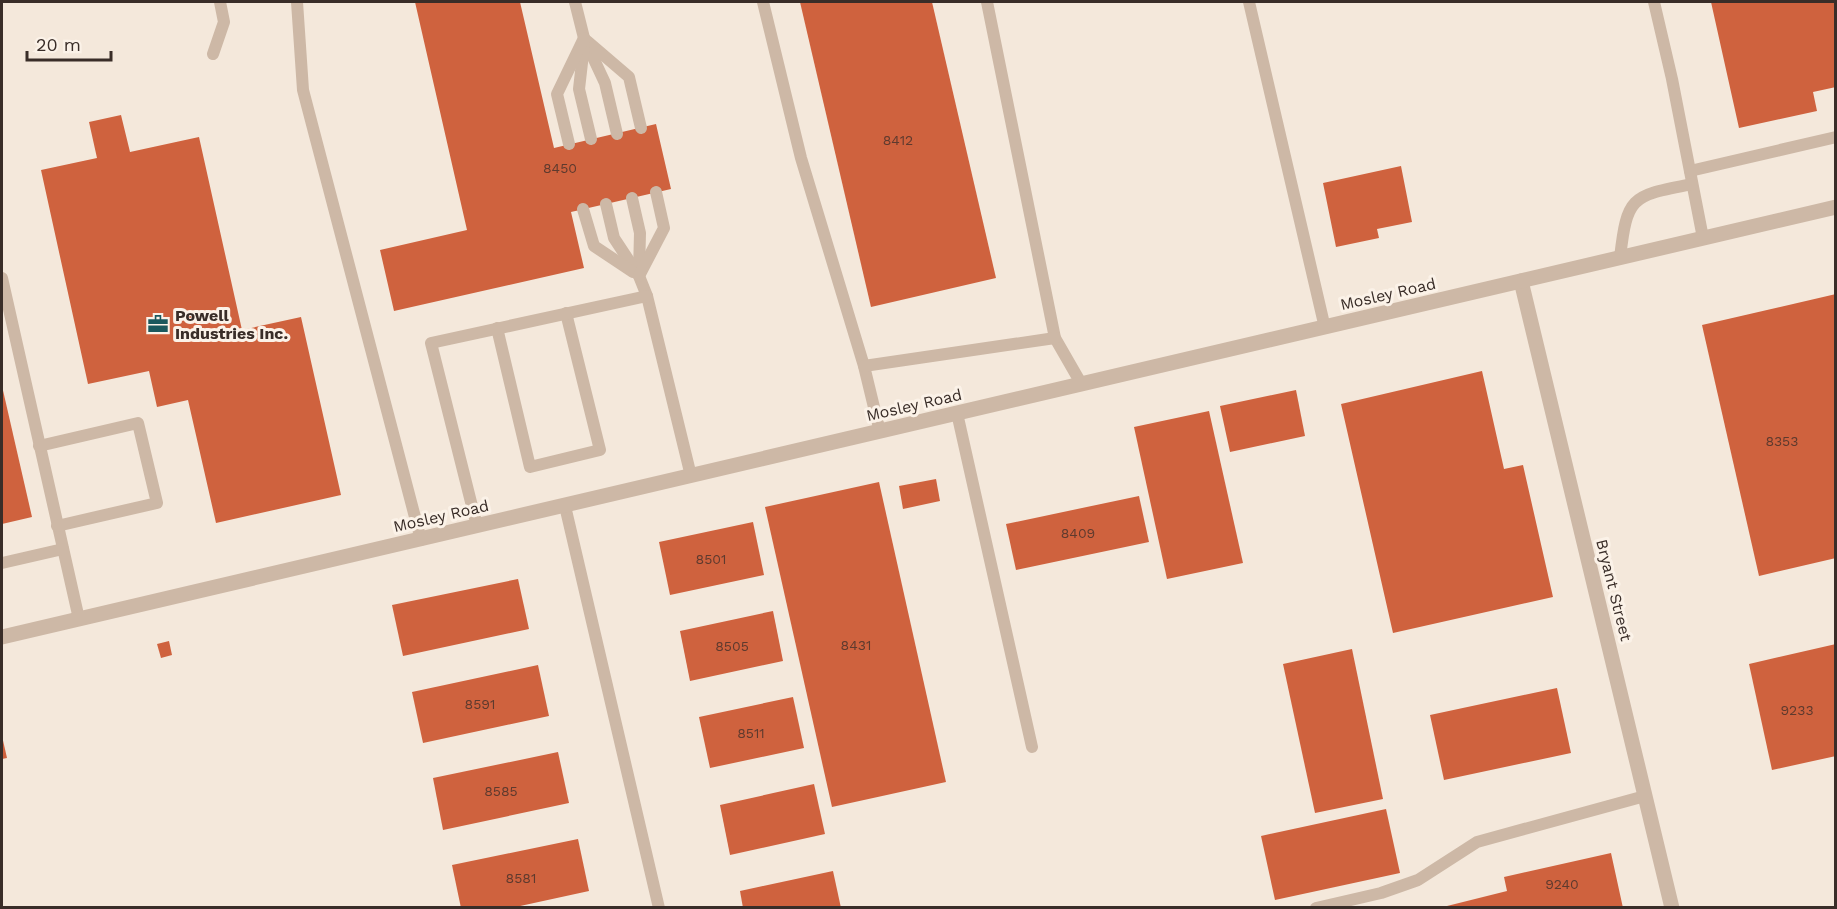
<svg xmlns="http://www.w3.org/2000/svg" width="1837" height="909" font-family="'Work Sans',sans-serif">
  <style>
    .building { fill: #cf623e }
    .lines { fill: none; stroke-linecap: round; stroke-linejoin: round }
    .lane { stroke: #cdb8a6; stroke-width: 12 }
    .street { stroke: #cdb8a6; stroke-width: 15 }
    .labels { text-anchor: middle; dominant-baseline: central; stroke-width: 6; stroke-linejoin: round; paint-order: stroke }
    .number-label { font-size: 14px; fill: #5e3a2e }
    .street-label { font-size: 16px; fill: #392d28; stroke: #fbf2e8 }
    .poi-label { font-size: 16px; font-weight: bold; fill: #392d28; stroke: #fbf2e8; text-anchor: start }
  </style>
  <rect width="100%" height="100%" fill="#f4e8db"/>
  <g class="building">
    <path d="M415,2H520L554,148L656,124L671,189L571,212L584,268L394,311L380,250L467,230Z"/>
    <path d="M800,2H932L996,278L871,307Z"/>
    <path d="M1711,2H1836V87L1813,92L1817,111L1739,128Z"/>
    <path d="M121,115L130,152L199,137L242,330L301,317L341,495L216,523L188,400L157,407L149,371L88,384L41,170L97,158L89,122Z"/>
    <path d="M1401,166L1412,222L1377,229L1379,238L1336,247L1323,183Z"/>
    <path d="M1836,294V558L1759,576L1702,325Z"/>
    <path d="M1482,371L1504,469L1523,465L1553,597L1393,633L1341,404Z"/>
    <path d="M2,386L32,517L2,524Z"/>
    <path d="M1296,390L1305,436L1230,452L1220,406Z"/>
    <path d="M1209,411L1243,563L1167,579L1134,427Z"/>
    <path d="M936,479L940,501L903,509L899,486Z"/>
    <path d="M879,482L946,782L832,807L765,507Z"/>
    <path d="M1139,496L1149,542L1016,570L1006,524Z"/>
    <path d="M753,522L764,575L670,595L659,542Z"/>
    <path d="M518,579L529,629L403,656L392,605Z"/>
    <path d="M773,611L783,661L690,681L680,631Z"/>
    <path d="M169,641L172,655L161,658L157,644Z"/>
    <path d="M1836,644V756L1772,770L1749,664Z"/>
    <path d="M1352,649L1383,799L1315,813L1283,664Z"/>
    <path d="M538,665L549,716L423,743L412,692Z"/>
    <path d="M1557,688L1571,753L1444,780L1430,715Z"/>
    <path d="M793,697L804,748L710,768L699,717Z"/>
    <path d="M2,736L7,758L2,759Z"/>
    <path d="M558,752L569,803L443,830L433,778Z"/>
    <path d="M814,784L825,834L730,855L720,805Z"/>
    <path d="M1386,809L1400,873L1275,900L1261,836Z"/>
    <path d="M578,839L589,891L511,908H461L452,865Z"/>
    <path d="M1611,853L1623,908H1439L1507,891L1504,877Z"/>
    <path d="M833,871L841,908H743L740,891Z"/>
  </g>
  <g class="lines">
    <g class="lane">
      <path d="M297,2L303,90L421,540"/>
      <path d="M575,2L584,38L605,83L617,134"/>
      <path d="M763,2L801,158L864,366L880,432"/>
      <path d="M987,2L1055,338L1082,385"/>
      <path d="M1249,2L1325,328"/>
      <path d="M1654,2L1672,79L1703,238"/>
      <path d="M587,41L629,77L641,128"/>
      <path d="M584,45L579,89L591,139"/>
      <path d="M213,54L224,22L220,2"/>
      <path d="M569,144L557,94L584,38"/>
      <path d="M1690,171L1836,137"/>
      <path d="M632,198L640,233L639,272"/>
      <path d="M606,204L614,238L639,276L647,296L691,476"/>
      <path d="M583,209L594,246L633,272"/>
      <path d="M1620,258C1627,195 1632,196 1692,184"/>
      <path d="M639,276L664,228L656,192"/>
      <path d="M2,278L79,619"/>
      <path d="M497,328L530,467L600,450L566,313"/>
      <path d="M864,366L1055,338"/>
      <path d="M957,413L1032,747"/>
      <path d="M39,446L138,423L157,503L57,526"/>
      <path d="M565,506L659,908"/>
      <path d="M477,526L431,343L647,296"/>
      <path d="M2,563L63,549"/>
      <path d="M1316,908L1381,893L1418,880L1477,842L1645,796"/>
    </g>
    <g class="street">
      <path d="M1521,281L1672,908"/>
      <path d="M2,637L1836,207"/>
    </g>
  </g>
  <defs>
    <g id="office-bare" transform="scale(1.62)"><path d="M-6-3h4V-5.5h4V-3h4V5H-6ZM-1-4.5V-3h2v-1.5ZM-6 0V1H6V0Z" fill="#1a585d" stroke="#fbf2e8" stroke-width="2.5" paint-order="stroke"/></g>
  </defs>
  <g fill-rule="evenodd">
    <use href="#office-bare" x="158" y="324"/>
  </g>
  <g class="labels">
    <g class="number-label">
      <text x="898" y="140">8412</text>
      <text x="560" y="168">8450</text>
      <text x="1782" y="441">8353</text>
      <text x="1078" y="533">8409</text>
      <text x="711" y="559">8501</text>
      <text x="856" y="645">8431</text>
      <text x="732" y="646">8505</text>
      <text x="480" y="704">8591</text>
      <text x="1797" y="710">9233</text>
      <text x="751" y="733">8511</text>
      <text x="501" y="791">8585</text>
      <text x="521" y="878">8581</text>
      <text x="1562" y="884">9240</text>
    </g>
    <g class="street-label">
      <text transform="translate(1388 294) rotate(-13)">Mosley Road</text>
      <text transform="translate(914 405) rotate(-13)">Mosley Road</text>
      <text transform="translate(441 516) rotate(-13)">Mosley Road</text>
      <text transform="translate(1614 590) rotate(76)">Bryant Street</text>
    </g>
    <g class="poi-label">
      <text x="175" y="315">Powell<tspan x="175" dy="18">Industries Inc.</tspan></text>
    </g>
  </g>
  <rect width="1837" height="909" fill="none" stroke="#392d28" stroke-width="6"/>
  <path d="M27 51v9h84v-9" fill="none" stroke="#392d28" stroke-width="3"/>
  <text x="36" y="51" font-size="18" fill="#392d28" stroke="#fbf2e8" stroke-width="4.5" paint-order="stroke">20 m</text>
</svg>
